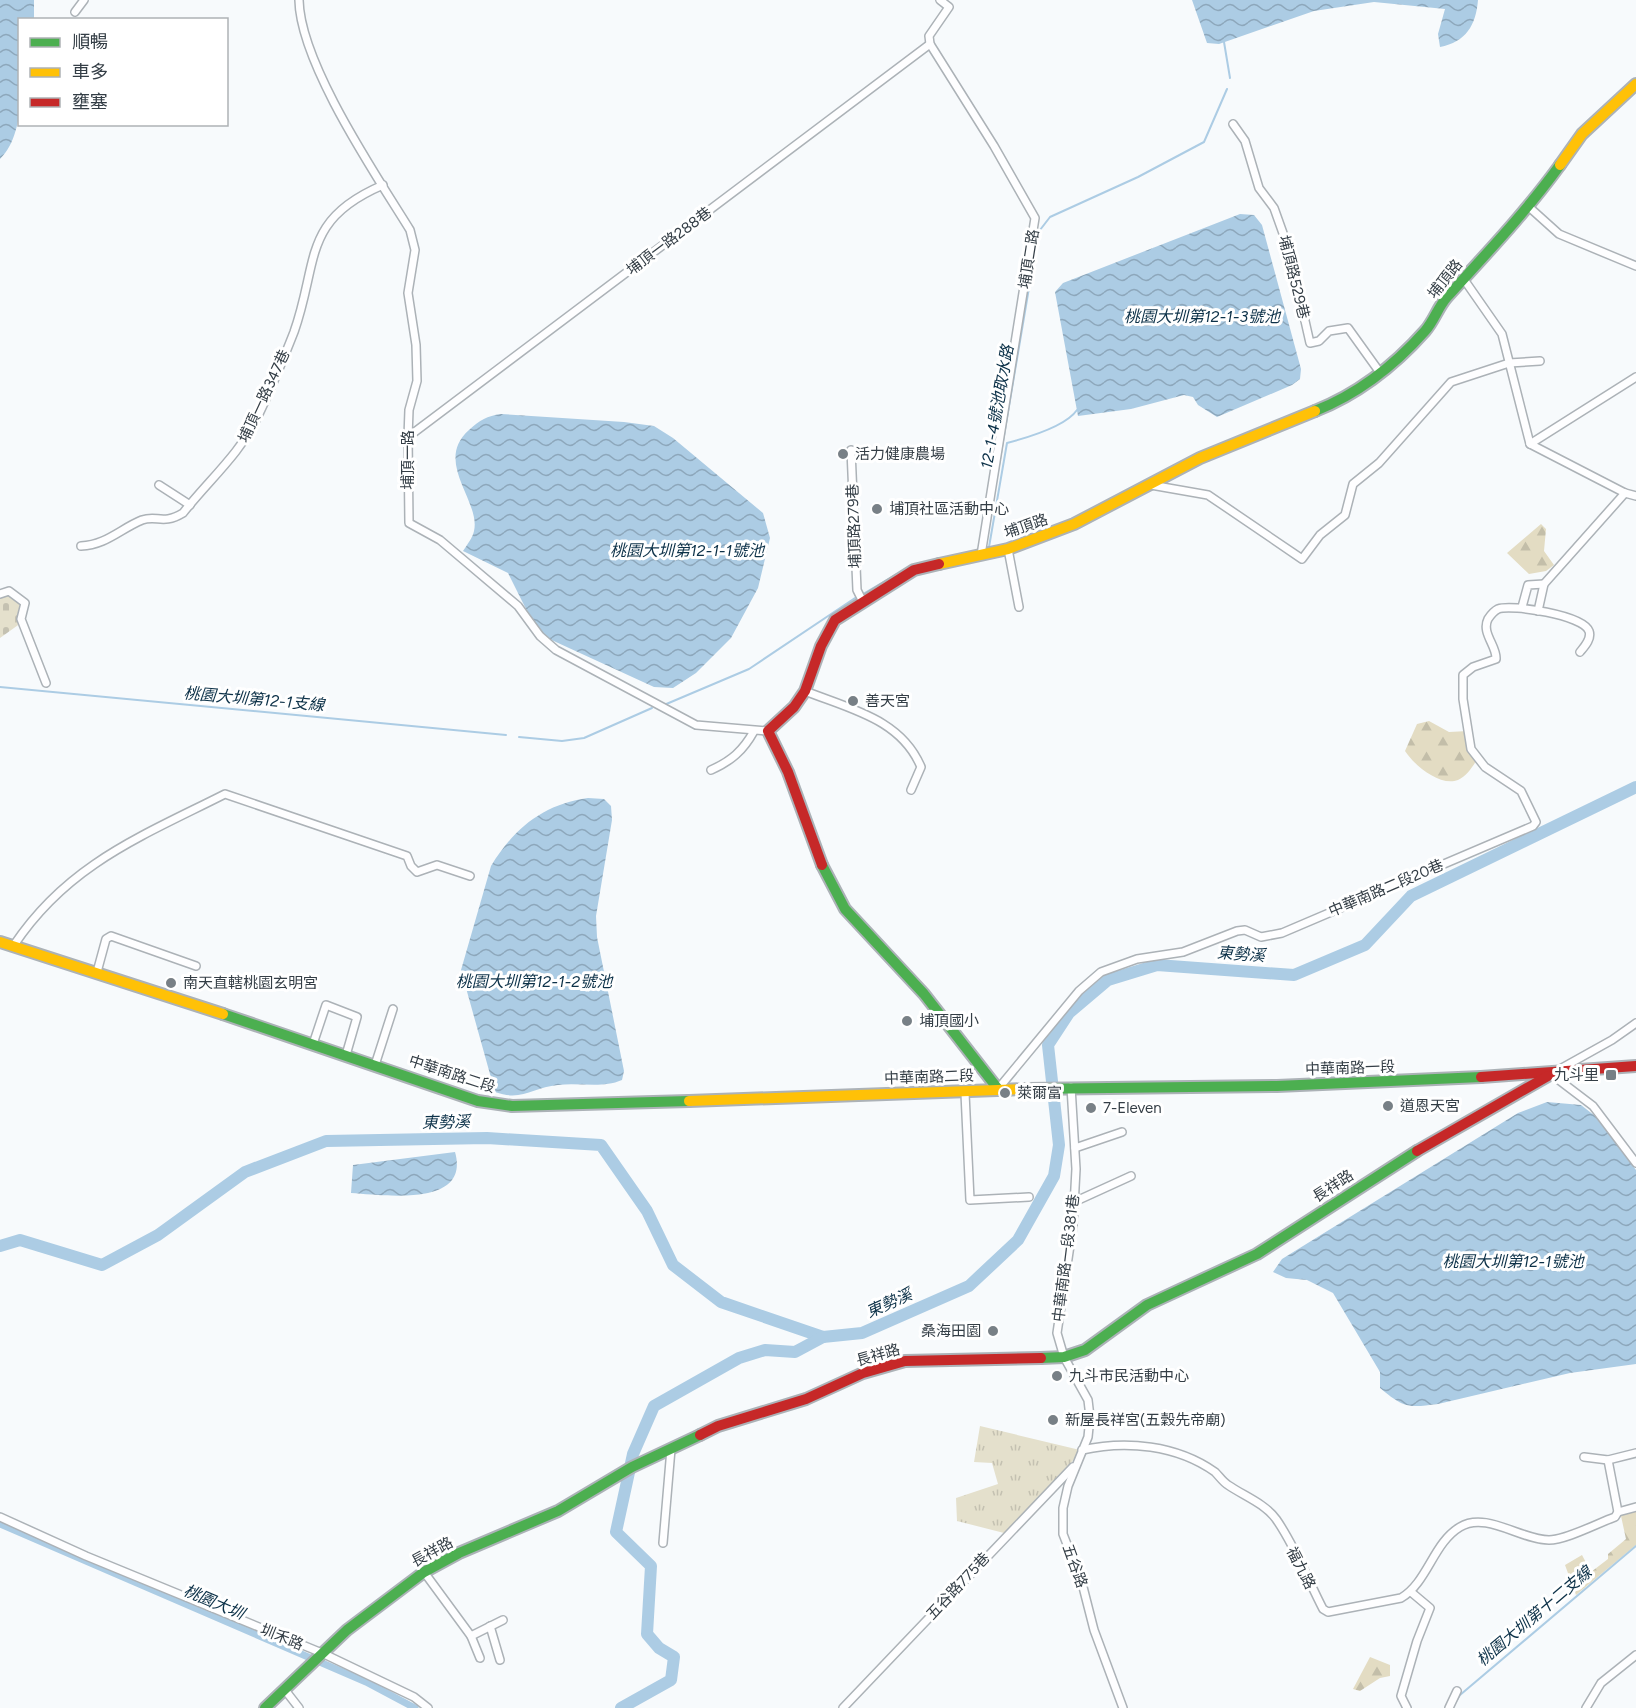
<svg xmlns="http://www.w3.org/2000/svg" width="1636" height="1708" font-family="Figtree,'Noto Sans TC',sans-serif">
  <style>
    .forest { fill: url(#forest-firs) }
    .cemetery { fill: url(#cemetery-stones) }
    .park { fill: url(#park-tufts) }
    .water { fill: url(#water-waves) }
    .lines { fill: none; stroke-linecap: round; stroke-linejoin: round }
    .stream { stroke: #accce4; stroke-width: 2 }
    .canal { stroke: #accce4; stroke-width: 7 }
    .river { stroke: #accce4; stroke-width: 12 }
    .street-casing { stroke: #acb2b7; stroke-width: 10 }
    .fast-casing { stroke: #acb2b7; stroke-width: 14 }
    .slow-casing { stroke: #acb2b7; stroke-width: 14 }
    .jam-casing { stroke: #acb2b7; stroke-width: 14 }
    .street { stroke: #fefeff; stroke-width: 7 }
    .fast { stroke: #4caf50; stroke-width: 10 }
    .slow { stroke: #ffc107; stroke-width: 10 }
    .jam { stroke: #c62828; stroke-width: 10 }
    .poi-dot { fill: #788086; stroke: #fff; stroke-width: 2 }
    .labels { text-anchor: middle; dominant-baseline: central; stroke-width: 6; stroke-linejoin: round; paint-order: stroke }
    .street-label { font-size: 15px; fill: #343e46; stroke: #fff }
    .poi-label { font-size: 15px; fill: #343e46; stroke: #fff; text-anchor: start }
    .water-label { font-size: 16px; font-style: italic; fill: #0c3148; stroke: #fff }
  </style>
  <defs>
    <pattern id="forest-firs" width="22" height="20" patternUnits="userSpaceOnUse" patternTransform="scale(1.5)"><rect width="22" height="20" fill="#e3dcc3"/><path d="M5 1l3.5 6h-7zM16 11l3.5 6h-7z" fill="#c3bea9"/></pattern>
    <pattern id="cemetery-stones" width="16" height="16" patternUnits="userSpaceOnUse" patternTransform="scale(1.5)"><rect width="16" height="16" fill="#e4e0cc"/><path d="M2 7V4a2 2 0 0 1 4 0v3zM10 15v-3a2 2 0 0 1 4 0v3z" fill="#c4c1b1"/></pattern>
    <pattern id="park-tufts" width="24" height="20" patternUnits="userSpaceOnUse" patternTransform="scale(1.5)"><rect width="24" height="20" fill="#e4e0cc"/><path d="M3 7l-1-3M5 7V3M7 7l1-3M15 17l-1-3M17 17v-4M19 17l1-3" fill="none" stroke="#c4c1b1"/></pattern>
    <pattern id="water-waves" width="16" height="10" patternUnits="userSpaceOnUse" patternTransform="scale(1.5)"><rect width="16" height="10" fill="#accce4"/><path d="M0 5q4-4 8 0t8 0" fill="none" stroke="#8da7bb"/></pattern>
  </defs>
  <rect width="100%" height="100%" fill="#f7fafc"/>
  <g class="forest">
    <path d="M1541,524L1546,529L1544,551L1554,565L1546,571L1529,574L1507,553Z"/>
    <path d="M1429,721L1449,732L1468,731L1478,758C1473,766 1467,776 1458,780C1440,787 1414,765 1405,751L1417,724Z"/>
    <path d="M1636,1509V1545L1576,1595L1565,1565L1582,1555L1591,1572L1608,1559V1554L1626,1539L1621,1516Z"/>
    <path d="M1370,1657L1390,1665V1676L1380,1678L1360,1691L1353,1689Z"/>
  </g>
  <path class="cemetery" d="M5,595L13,598L22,607L21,623L0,638V598Z"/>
  <path class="park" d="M980,1426L1080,1450L1067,1469L1008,1534L957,1521L956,1498L998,1484L992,1463L974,1462Z"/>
  <g class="water">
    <path d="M0,0H34V19L20,20C20,58 30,131 0,159Z"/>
    <path d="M1192,0H1478C1476,25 1466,42 1440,47L1438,34L1445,9L1374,2L1314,11L1219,44L1207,43Z"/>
    <path d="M1240,214L1254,215L1262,225L1301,369L1300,379L1292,385L1217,417L1198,405L1193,397L1184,395L1131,409L1078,416L1055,292L1063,283Z"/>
    <path d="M501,414L624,422L654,426L673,438L763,513L770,538L758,588L731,638L696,673L673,688L654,687L545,637L526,609L508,573L463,551C467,545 473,537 474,531C481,501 433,462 469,430C480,420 487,416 501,414Z"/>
    <path d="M588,798L604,799L611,806L612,820L596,916L597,937L624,1071L622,1080C601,1089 580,1082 558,1085C533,1087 522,1102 495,1092L461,970L491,866C514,828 544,804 588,798Z"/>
    <path d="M1547,1102L1581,1105L1595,1116L1636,1170V1364L1570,1373L1438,1404C1408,1408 1404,1408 1380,1388V1372L1333,1293L1307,1280L1286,1278L1273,1272L1282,1259L1518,1113Z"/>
    <path d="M455,1152C471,1208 383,1195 351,1193L353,1165Z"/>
  </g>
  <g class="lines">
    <g class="stream">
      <path d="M1224,42L1230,78"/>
      <path d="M1033,264L1040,230L1050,217L1138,177L1204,142L1227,89"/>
      <path d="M996,483L1032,270"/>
      <path d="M985,548L989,547L1007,443C1026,438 1066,426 1077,410"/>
      <path d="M959,555L976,551"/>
      <path d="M863,594L897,574"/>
      <path d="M0,687L506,735"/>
      <path d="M664,705L749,669L855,598"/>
      <path d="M519,737L562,741L584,738L652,708"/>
      <path d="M1455,1703L1460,1695L1636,1546"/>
    </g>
    <path class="canal" d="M0,1524L366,1682L415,1708"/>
    <g class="river">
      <path d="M0,1246L20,1240L102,1265L158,1235L245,1172L326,1141L487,1138L601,1145L647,1211L673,1265L721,1302L823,1337L862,1333L969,1286L1018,1240L1054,1176L1059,1145L1048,1045L1069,1013L1108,980L1157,965L1294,975L1365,945L1411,896L1636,787"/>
      <path d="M621,1708L671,1680L674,1657L659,1648L647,1634L651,1566L616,1532L633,1454L654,1406L739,1358L765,1350L795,1352L823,1337"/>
    </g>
    <g class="street-casing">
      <g id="street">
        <path d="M299,0C300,63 376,175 410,230L415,250L408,293L416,345L417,381L409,410L408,437L409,523L440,540L518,606L540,636L556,650L696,725L768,731"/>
        <path d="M940,0L949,7L929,36L930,44L994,146L1035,218L981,555"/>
        <path d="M75,12L84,0"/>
        <path d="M1233,124L1245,141L1259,188L1274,208L1289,250L1310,343L1319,341L1329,331L1348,328L1381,374"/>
        <path d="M1529,207L1559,234L1636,266"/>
        <path d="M1463,278L1502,334L1530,444L1625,493L1636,496"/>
        <path d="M408,437L930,44"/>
        <path d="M1530,444L1636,377"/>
        <path d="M851,450L857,590L862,600"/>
        <path d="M159,485L190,505"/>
        <path d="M1151,485L1208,495L1302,559L1320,535L1345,515L1353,484L1379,463L1451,382L1509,363L1540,361"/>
        <path d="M81,546C106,545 120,529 142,520C157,515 163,525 183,513C209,480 240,454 258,416C271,389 283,360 294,332C319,262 301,220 383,185"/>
        <path d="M1008,549L1019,607"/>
        <path d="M0,594L9,591L25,603L21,619L46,683"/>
        <path d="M1522,607L1528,585L1544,584"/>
        <path d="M1538,611L1544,584L1625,493"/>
        <path d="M805,691C850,709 901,719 921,767L911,790"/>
        <path d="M711,770C731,761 743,751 754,731"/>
        <path d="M14,945C68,864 142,836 225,794L407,856L411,866L417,872L437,865L470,876"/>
        <path d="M97,972L106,939L111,936L196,966"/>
        <path d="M1636,1023L1612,1040L1551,1074L1593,1106L1636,1163"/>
        <path d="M313,1044L326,1005L357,1017L346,1055"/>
        <path d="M375,1065L393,1009"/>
        <path d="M1071,1087L1076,1169L1073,1225L1057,1333L1064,1357L1088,1400L1090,1417L1088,1437L1068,1486L1063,1508V1534L1082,1583L1094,1630L1123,1708"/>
        <path d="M998,1089L1079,991L1101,972L1137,959L1183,952L1237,931L1245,930L1261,937L1282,933L1533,826L1536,822L1521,791L1485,767L1471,749L1463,699V675L1473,667L1496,659C1497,646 1481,633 1488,619C1490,616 1494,611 1498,609C1512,604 1583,615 1589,631C1592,639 1584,647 1580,652"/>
        <path d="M965,1093L970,1200L1029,1197"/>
        <path d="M1075,1148L1122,1132"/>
        <path d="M1074,1202L1131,1176"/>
        <path d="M1082,1450C1126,1440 1177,1445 1215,1472C1219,1476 1223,1482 1228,1485C1244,1496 1264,1503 1276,1519C1295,1546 1308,1580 1323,1609L1328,1612L1401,1598C1428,1582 1433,1543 1460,1527C1486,1511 1521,1540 1549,1540C1566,1540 1598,1523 1615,1517L1618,1512L1636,1507"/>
        <path d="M1584,1457L1608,1460L1636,1453"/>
        <path d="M1608,1460L1618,1512"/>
        <path d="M0,1517L86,1556L322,1653L414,1697L428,1708"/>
        <path d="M663,1543L671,1449"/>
        <path d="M424,1572L471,1636L480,1658"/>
        <path d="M490,1626L500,1660"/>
        <path d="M471,1636L503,1620"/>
        <path d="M285,1690L299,1708"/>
        <path d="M843,1708L1073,1467"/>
        <path d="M1407,1708L1401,1696L1417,1641L1430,1608L1411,1592"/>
        <path d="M1449,1708L1457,1691"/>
        <path d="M1586,1708L1601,1683L1636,1655"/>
      </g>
    </g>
    <g class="fast-casing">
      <g id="fast">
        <path d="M1315,411C1358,394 1394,366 1425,331C1434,321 1438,307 1447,297C1486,254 1526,212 1560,165"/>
        <path d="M822,865L845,909L924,994L998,1089"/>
        <path d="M223,1014L478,1101L512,1106L689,1101"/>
        <path d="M1027,1089L1277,1086L1481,1077"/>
        <path d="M1041,1358L1064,1357L1085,1350L1147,1305L1257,1254L1417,1151"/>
        <path d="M265,1708L347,1630L424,1572L459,1553L558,1511L632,1467L700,1435"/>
      </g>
    </g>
    <g class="slow-casing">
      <g id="slow">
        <path d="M1560,165L1582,134L1636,84"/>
        <path d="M939,564L1008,549L1074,524L1200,458L1315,411"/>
        <path d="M0,942L223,1014"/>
        <path d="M689,1101L1027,1089"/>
      </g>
    </g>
    <g class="jam-casing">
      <g id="jam">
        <path d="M822,865L788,772L768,731L794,707L805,691L821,646L835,620L914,570L939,564"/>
        <path d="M1481,1077L1636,1066"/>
        <path d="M1417,1151L1548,1076"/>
        <path d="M700,1435L718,1426L806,1399L863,1373L905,1361L1041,1358"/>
      </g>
    </g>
    <use href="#street" class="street"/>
    <use href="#fast" class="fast"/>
    <use href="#slow" class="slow"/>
    <use href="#jam" class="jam"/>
  </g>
  <g class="poi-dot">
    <circle cx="843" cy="454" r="6"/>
    <circle cx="877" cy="509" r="6"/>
    <circle cx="853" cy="701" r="6"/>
    <circle cx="171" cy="983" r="6"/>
    <circle cx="907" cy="1021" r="6"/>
    <rect x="1605" y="1069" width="12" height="12" rx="3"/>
    <circle cx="1005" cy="1093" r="6"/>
    <circle cx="1388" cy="1106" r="6"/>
    <circle cx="1091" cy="1108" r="6"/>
    <circle cx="993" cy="1331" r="6"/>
    <circle cx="1057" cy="1376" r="6"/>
    <circle cx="1053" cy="1420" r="6"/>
  </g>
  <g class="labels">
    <g class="street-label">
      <text transform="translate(669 241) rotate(-37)">埔頂一路288巷</text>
      <text transform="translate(1029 259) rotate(-81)">埔頂二路</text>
      <text transform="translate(1294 277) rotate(76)">埔頂路529巷</text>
      <text transform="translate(1445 279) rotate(-51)">埔頂路</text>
      <text transform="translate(264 396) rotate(-65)">埔頂一路347巷</text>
      <text transform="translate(408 460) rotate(-90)">埔頂一路</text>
      <text transform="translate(854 526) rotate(-92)">埔頂路279巷</text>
      <text transform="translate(1026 526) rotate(-19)">埔頂路</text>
      <text transform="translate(1386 888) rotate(-23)">中華南路二段20巷</text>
      <text transform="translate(1350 1068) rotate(-2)">中華南路一段</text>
      <text transform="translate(452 1074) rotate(18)">中華南路二段</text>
      <text transform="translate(929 1077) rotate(-2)">中華南路二段</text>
      <text transform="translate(1333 1186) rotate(-33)">長祥路</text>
      <text transform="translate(1066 1258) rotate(-83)">中華南路一段381巷</text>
      <text transform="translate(878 1355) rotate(-16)">長祥路</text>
      <text transform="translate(432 1552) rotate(-29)">長祥路</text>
      <text transform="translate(1075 1566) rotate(70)">五谷路</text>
      <text transform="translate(1301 1568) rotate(63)">福九路</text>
      <text transform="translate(958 1586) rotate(-47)">五谷路775巷</text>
      <text transform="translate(282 1637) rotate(22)">圳禾路</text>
    </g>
    <g class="poi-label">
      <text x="855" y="454">活力健康農場</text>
      <text x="889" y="509">埔頂社區活動中心</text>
      <text x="865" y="701">善天宮</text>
      <text x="183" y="983">南天直轄桃園玄明宮</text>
      <text x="919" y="1021">埔頂國小</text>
      <text x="1599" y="1075" text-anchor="end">九斗里</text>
      <text x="1017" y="1093">萊爾富</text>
      <text x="1400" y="1106">道恩天宮</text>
      <text x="1103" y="1108">7-Eleven</text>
      <text x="981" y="1331" text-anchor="end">桑海田園</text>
      <text x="1069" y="1376">九斗市民活動中心</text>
      <text x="1065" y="1420">新屋長祥宮(五穀先帝廟)</text>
    </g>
    <g class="water-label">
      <text x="1202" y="316">桃園大圳第12-1-3號池</text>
      <text transform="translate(997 407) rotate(-80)">12-1-4號池取水路</text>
      <text x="687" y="550">桃園大圳第12-1-1號池</text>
      <text transform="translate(254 699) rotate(5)">桃園大圳第12-1支線</text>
      <text transform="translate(1241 954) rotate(4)">東勢溪</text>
      <text x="534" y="981">桃園大圳第12-1-2號池</text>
      <text transform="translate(446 1122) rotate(-1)">東勢溪</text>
      <text x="1513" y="1261">桃園大圳第12-1號池</text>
      <text transform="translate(889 1303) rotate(-24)">東勢溪</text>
      <text transform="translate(214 1602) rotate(23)">桃園大圳</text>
      <text transform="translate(1534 1616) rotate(-40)">桃園大圳第十二支線</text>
    </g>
  </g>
  <rect x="18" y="18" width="210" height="108" fill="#ffffff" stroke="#aeb2b5" stroke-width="1.5"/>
  <rect x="30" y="38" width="30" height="9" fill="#4caf50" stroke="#aeb2b5" stroke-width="1.5"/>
  <text x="72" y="48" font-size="18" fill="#343e46">順暢</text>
  <rect x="30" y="68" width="30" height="9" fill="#ffc107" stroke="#aeb2b5" stroke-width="1.5"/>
  <text x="72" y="78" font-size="18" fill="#343e46">車多</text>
  <rect x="30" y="98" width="30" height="9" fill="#c62828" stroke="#aeb2b5" stroke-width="1.5"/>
  <text x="72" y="108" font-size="18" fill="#343e46">壅塞</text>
</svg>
